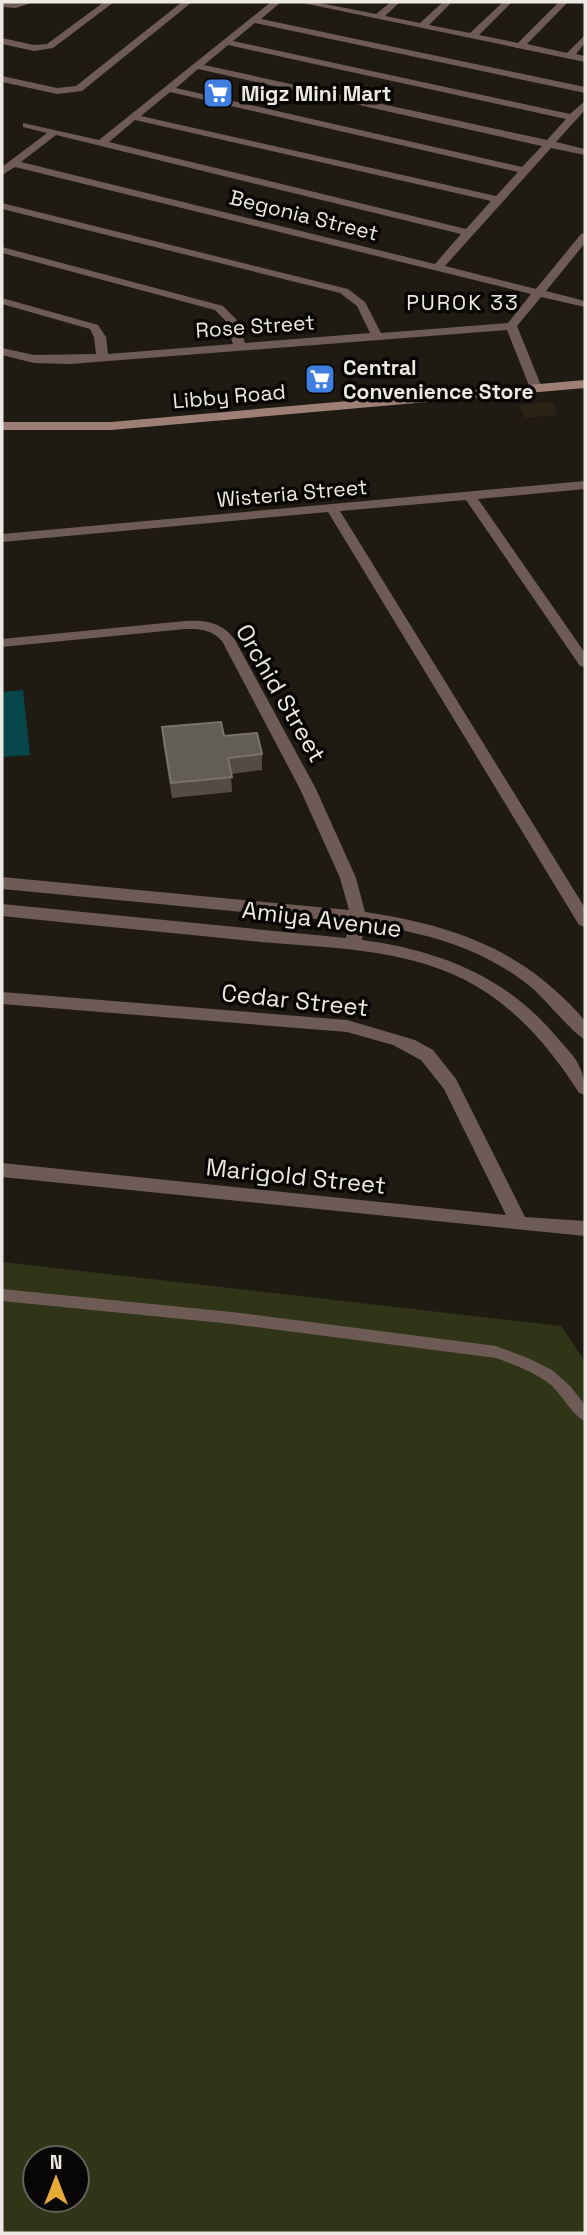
<svg xmlns="http://www.w3.org/2000/svg" width="587" height="2235" font-family="'Space Grotesk',sans-serif">
  <style>
    .built { fill: #2b2316 }
    .green { fill: #313517; fill-rule: evenodd }
    .water { fill: #06474b }
    .lines { fill: none; stroke-linecap: round; stroke-linejoin: round }
    .service { fill: #6e5b55; fill-rule: evenodd }
    .minor { fill: #6e5b55; fill-rule: evenodd }
    .secondary { fill: #9d7f76; fill-rule: evenodd }
    .wall { fill: #524c44 }
    .building { fill: #625d55; stroke: #78736c; stroke-width: 2 }
    .labels { text-anchor: middle; dominant-baseline: central; stroke-width: 7; stroke-linejoin: round; paint-order: stroke }
    .far-poi-label { font-size: 21px; font-weight: bold; fill: #ece9e4; stroke: #080604; text-anchor: start }
    .far-street-label { font-size: 21px; fill: #ece9e4; stroke: #080604 }
    .far-neighbourhood-label { font-size: 21px; letter-spacing: 2px; fill: #ece9e4; stroke: #080604 }
    .street-label { font-size: 24px; fill: #ece9e4; stroke: #080604 }
  </style>
  <rect width="100%" height="100%" fill="#1f1b13"/>
  <path class="built" d="M552,402L558,415L525,418L519,405Z"/>
  <path class="green" d="M2,1262L561,1326L585,1361V2233H2ZM35,2158H77V2200H35Z"/>
  <path class="water" d="M23,690L30,755L2,757V692Z"/>
  <g class="lines">
    <path class="service" d="M2,1289L232,1312L496,1346L530,1359L552,1370L570,1386L585,1405V1421C574,1417 561,1394 551,1385C535,1372 515,1365 496,1358L232,1324L2,1301Z"/>
    <g class="minor">
      <path d="M2,2H34L16,8L2,7Z"/>
      <path d="M104,2H114L53,48L34,51L2,44V38L34,45L47,44Z"/>
      <path d="M182,2H192L82,91L57,94L2,82V76L57,88L76,86Z"/>
      <path d="M271,2H281L261,19L585,87V93L255,23L233,41L570,114L585,101V110L556,142L585,149V155L551,148L445,266L536,289L581,234L585,233V243L546,291L585,301V307L541,297L517,326L542,388L540,391L530,388L507,330L70,364L34,363L2,355V348L34,355L96,354L94,337L90,329L2,304V298L98,325L106,337L108,354L233,344L225,320L215,310L2,253V247L223,306L237,320L245,343L370,333L357,306L340,293L2,209V203L348,289L365,302L381,333L508,323L531,294L15,167L2,175V167L47,133L23,127V123L99,140ZM228,45L566,119L547,140L204,65ZM198,69L542,146L522,167L176,88ZM170,92L518,172L496,196L141,116ZM135,120L491,201L466,229L109,142ZM56,135L461,234L435,264L21,162Z"/>
      <path d="M298,2H315L376,14L391,2H400L385,16L420,23L443,2H452L429,25L470,33L503,2H512L479,35L518,43L559,2H568L527,44L567,53L585,35V43L576,54L585,56V62Z"/>
      <path d="M585,481V489L478,499L585,653V667L580,666L466,500L340,511L585,908V927L579,925L328,512L2,542V534Z"/>
      <path d="M185,621C206,620 222,622 235,640L316,789L356,878L365,912C451,925 520,948 580,1015L585,1021V1039C576,1037 544,998 532,988C484,948 424,932 364,924L362,940C438,950 505,976 555,1035C574,1057 585,1065 585,1095L579,1093C550,1047 513,1004 463,979C400,948 329,948 261,942C174,933 88,925 2,916V904L346,938L348,922L2,889V877L349,910L340,878L300,789L222,641C211,629 200,629 185,629L2,647V639Z"/>
      <path d="M2,992L347,1020L415,1040L433,1050L456,1079L525,1217L585,1221V1236L2,1177V1163L506,1215L444,1089L421,1060L393,1045L347,1032L2,1004Z"/>
    </g>
    <path class="secondary" d="M585,380V388L111,430H2V422H111Z"/>
  </g>
  <path class="wall" d="M162,727L224,736L262,754V770L231,774L232,792L172,798L163,743Z"/>
  <path class="building" d="M221,722L224,736L257,733L262,754L228,758L232,777L171,783L162,727Z"/>
  <defs>
    <g id="supermarket-square" transform="scale(1.575)"><rect x="-9" y="-9" width="18" height="18" rx="4" fill="#3f7fe0" stroke="#080604"/><path d="M-6-5.5h2.5l.6 2H6L4.5 2H-2.5L-4.4-4H-6ZM-1.5 3.2a1.3 1.3 0 1 0 .1 0ZM3 3.2a1.3 1.3 0 1 0 .1 0Z" fill="#fff"/></g>
  </defs>
  <g fill-rule="evenodd">
    <use href="#supermarket-square" x="218" y="93"/>
    <use href="#supermarket-square" x="320" y="379"/>
  </g>
  <g class="labels">
    <g class="far-poi-label">
      <text x="241" y="93">Migz Mini Mart</text>
      <text x="343" y="367">Central<tspan x="343" dy="24">Convenience Store</tspan></text>
    </g>
    <g class="far-street-label">
      <text transform="translate(304 215) rotate(14)">Begonia Street</text>
      <text transform="translate(255 326) rotate(-4)">Rose Street</text>
      <text transform="translate(229 396) rotate(-5)">Libby Road</text>
      <text transform="translate(292 493) rotate(-5)">Wisteria Street</text>
    </g>
    <g class="far-neighbourhood-label">
      <text x="463" y="302">PUROK 33</text>
    </g>
    <g class="street-label">
      <text transform="translate(281 693) rotate(60)">Orchid Street</text>
      <text transform="translate(322 919) rotate(7)">Amiya Avenue</text>
      <text transform="translate(295 1000) rotate(6)">Cedar Street</text>
      <text transform="translate(296 1176) rotate(6)">Marigold Street</text>
    </g>
  </g>
  <rect width="587" height="2235" fill="none" stroke="#ece9e4" stroke-width="7"/>
  <g transform="translate(56 2179)"><circle r="33" fill="#080604" stroke="#63615e" stroke-width="2"/>
  <path d="M0-5L12 26L0 18L-12 26Z" fill="#e9ab38"/>
  <text y="-10" font-size="19" font-weight="bold" text-anchor="middle" fill="#ece9e4">N</text>
  </g>
</svg>
